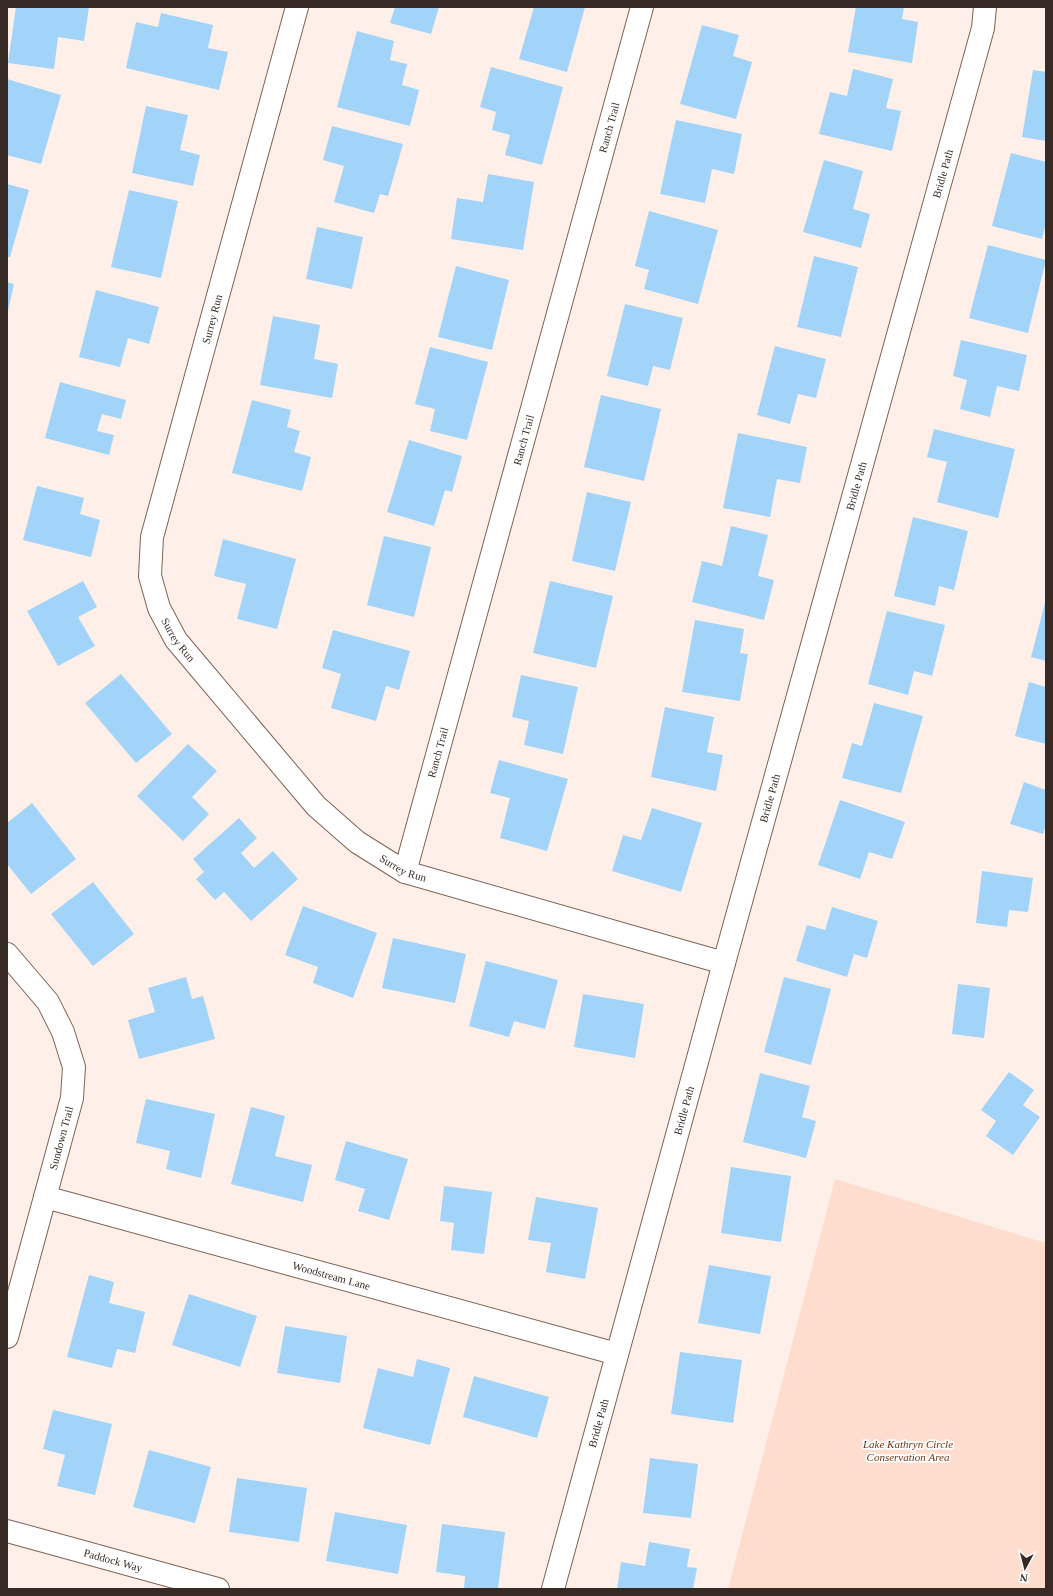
<svg xmlns="http://www.w3.org/2000/svg" width="1053" height="1596" font-family="'Times New Roman',serif">
  <style>
    .green { fill: #feddce }
    .building { fill: #a2d3f9 }
    .lines { fill: none; stroke-linecap: round; stroke-linejoin: round }
    .street-casing { stroke: #7f6254; stroke-width: 24 }
    .street { stroke: #fff; stroke-width: 22 }
    .labels { text-anchor: middle; dominant-baseline: central; stroke-width: 3.5; stroke-linejoin: round; paint-order: stroke }
    .street-label { font-size: 11px; fill: #372a24; stroke: #fff }
    .park-label { font-size: 11px; font-style: italic; fill: #6e3516; stroke: #fff }
  </style>
  <rect width="100%" height="100%" fill="#fef0e9"/>
  <path class="green" d="M835,1179L1046,1243V1589H728Z"/>
  <g class="building">
    <path d="M16,7H89L84,41L58,37L54,69L8,63Z"/>
    <path d="M395,7H439L431,34L390,23Z"/>
    <path d="M534,7H585L567,72L519,59Z"/>
    <path d="M856,7H904L902,19L918,22L912,63L848,52Z"/>
    <path d="M161,13L213,25L208,48L228,52L219,90L126,68L136,22L158,27Z"/>
    <path d="M702,25L739,35L733,56L752,62L736,119L680,104Z"/>
    <path d="M357,31L394,41L390,60L407,64L402,85L419,90L410,126L337,107Z"/>
    <path d="M491,67L563,87L542,165L505,155L510,135L492,130L496,112L480,107Z"/>
    <path d="M853,69L893,79L886,108L901,111L892,151L819,134L830,92L847,96Z"/>
    <path d="M1033,70L1046,72V141L1022,137Z"/>
    <path d="M7,79L61,95L41,164L7,155Z"/>
    <path d="M146,106L188,115L180,150L200,155L193,186L132,173Z"/>
    <path d="M676,120L742,134L734,174L712,169L705,203L660,194Z"/>
    <path d="M332,126L403,144L388,196L380,194L374,213L334,202L344,166L323,160Z"/>
    <path d="M1011,153L1046,162V223L1042,239L992,226Z"/>
    <path d="M824,160L863,171L853,209L870,214L861,248L803,232Z"/>
    <path d="M488,174L534,182L523,250L451,239L457,198L483,202Z"/>
    <path d="M7,184L29,190L10,257H7Z"/>
    <path d="M129,190L178,201L161,278L111,267Z"/>
    <path d="M649,211L718,230L698,304L644,289L649,270L635,266Z"/>
    <path d="M317,227L363,237L352,289L306,279Z"/>
    <path d="M988,245L1046,260L1028,333L969,318Z"/>
    <path d="M814,256L858,267L841,337L797,327Z"/>
    <path d="M456,266L509,280L492,350L438,337Z"/>
    <path d="M7,282L14,284L8,311H7Z"/>
    <path d="M96,290L159,307L149,344L128,338L120,367L79,357Z"/>
    <path d="M625,304L683,318L670,370L653,366L648,386L607,376Z"/>
    <path d="M273,316L320,325L314,359L338,364L332,398L260,385Z"/>
    <path d="M961,340L1027,355L1019,391L997,386L990,417L960,409L967,380L953,376Z"/>
    <path d="M775,346L826,359L816,398L798,394L790,424L757,415Z"/>
    <path d="M430,347L488,362L467,440L430,431L435,409L415,404Z"/>
    <path d="M60,382L126,400L121,419L102,414L97,431L114,435L109,455L45,438Z"/>
    <path d="M601,395L661,409L644,481L584,467Z"/>
    <path d="M252,400L291,410L287,427L300,431L294,452L311,457L302,491L232,473Z"/>
    <path d="M934,429L1015,449L998,518L937,502L947,462L927,457Z"/>
    <path d="M738,433L807,447L800,483L777,479L770,517L723,508Z"/>
    <path d="M409,440L462,456L452,492L445,490L434,526L387,512Z"/>
    <path d="M37,486L84,498L80,514L100,520L91,557L23,540Z"/>
    <path d="M587,492L631,502L615,571L572,561Z"/>
    <path d="M913,517L968,531L954,590L939,586L935,606L894,596Z"/>
    <path d="M731,526L768,535L758,576L774,580L764,620L692,602L702,561L722,566Z"/>
    <path d="M384,536L431,547L414,617L367,605Z"/>
    <path d="M223,539L296,559L277,629L237,619L246,584L214,576Z"/>
    <path d="M83,581L97,607L78,617L95,646L58,666L27,611Z"/>
    <path d="M550,581L613,596L596,668L533,653Z"/>
    <path d="M1046,599V661L1031,657Z"/>
    <path d="M887,611L945,625L932,676L914,671L908,695L868,684Z"/>
    <path d="M695,620L744,629L740,653L748,654L740,701L682,692Z"/>
    <path d="M333,630L410,651L399,690L386,686L376,721L331,708L341,674L322,668Z"/>
    <path d="M121,674L172,734L136,763L85,703Z"/>
    <path d="M521,675L578,687L563,754L524,745L529,721L512,717Z"/>
    <path d="M1029,682L1046,687V744L1015,736Z"/>
    <path d="M874,703L923,716L901,793L842,778L852,743L862,746Z"/>
    <path d="M665,707L714,717L707,752L723,755L716,791L651,777Z"/>
    <path d="M188,744L217,771L192,797L209,814L183,841L137,796Z"/>
    <path d="M499,760L568,779L547,851L500,838L510,798L490,793Z"/>
    <path d="M1024,782L1046,790V824L1043,834L1010,824Z"/>
    <path d="M840,800L905,822L892,859L869,852L860,879L818,865Z"/>
    <path d="M32,803L76,859L31,894L7,864V823Z"/>
    <path d="M652,808L702,823L681,892L612,871L623,835L641,840Z"/>
    <path d="M239,818L257,838L241,853L254,868L273,851L298,879L251,921L224,892L215,900L196,879L204,872L193,859Z"/>
    <path d="M982,871L1033,878L1028,912L1009,910L1007,927L976,923Z"/>
    <path d="M93,882L134,934L93,966L51,914Z"/>
    <path d="M303,906L377,933L353,998L313,983L318,967L285,955Z"/>
    <path d="M832,907L878,921L867,958L854,954L847,977L796,961L807,925L825,930Z"/>
    <path d="M393,938L466,954L455,1003L382,988Z"/>
    <path d="M486,961L558,980L545,1029L514,1021L509,1037L469,1026Z"/>
    <path d="M186,977L192,999L203,996L215,1039L139,1059L128,1020L155,1012L148,988Z"/>
    <path d="M784,977L831,989L811,1065L764,1052Z"/>
    <path d="M958,984L990,988L984,1038L952,1034Z"/>
    <path d="M583,994L644,1004L635,1058L574,1047Z"/>
    <path d="M1009,1072L1034,1090L1023,1105L1040,1117L1013,1155L986,1136L996,1121L981,1110Z"/>
    <path d="M760,1073L810,1086L802,1117L816,1121L806,1158L743,1142Z"/>
    <path d="M146,1099L215,1114L201,1178L166,1169L170,1151L136,1143Z"/>
    <path d="M251,1107L285,1116L275,1156L312,1165L303,1202L231,1184Z"/>
    <path d="M346,1141L408,1159L389,1220L358,1211L365,1189L335,1180Z"/>
    <path d="M731,1167L791,1176L781,1242L721,1233Z"/>
    <path d="M444,1186L492,1192L484,1254L451,1250L454,1223L440,1221Z"/>
    <path d="M536,1197L598,1208L585,1279L546,1272L551,1243L528,1240Z"/>
    <path d="M709,1265L771,1276L760,1334L698,1323Z"/>
    <path d="M89,1275L114,1282L109,1303L145,1312L135,1353L117,1349L112,1368L67,1357Z"/>
    <path d="M189,1294L257,1316L240,1367L172,1345Z"/>
    <path d="M285,1326L347,1336L340,1383L277,1373Z"/>
    <path d="M680,1352L742,1360L733,1423L671,1414Z"/>
    <path d="M417,1359L450,1368L430,1445L363,1428L378,1368L413,1377Z"/>
    <path d="M474,1376L549,1397L537,1438L463,1417Z"/>
    <path d="M53,1410L112,1424L95,1495L57,1486L65,1455L43,1449Z"/>
    <path d="M149,1450L211,1467L195,1523L133,1507Z"/>
    <path d="M650,1458L698,1464L691,1518L643,1513Z"/>
    <path d="M237,1478L307,1488L299,1542L229,1532Z"/>
    <path d="M335,1512L407,1525L398,1574L326,1561Z"/>
    <path d="M442,1524L505,1532L498,1589H464L465,1576L436,1572Z"/>
    <path d="M649,1542L690,1549L687,1567L697,1568L693,1589H617L621,1562L645,1566Z"/>
  </g>
  <g class="lines">
    <g class="street-casing">
      <g id="street">
        <path id="s1" d="M297,7L152,537L150,576L159,608L176,640L316,806L357,842L405,872L724,963"/>
        <path id="s2" d="M405,872L642,7"/>
        <path d="M7,954L48,1002L63,1032L74,1067L72,1098L7,1337"/>
        <path id="s3" d="M45,1197L617,1354"/>
        <path id="s4" d="M7,1531L218,1589"/>
        <path id="s5" d="M553,1589L724,963L983,28L985,7"/>
      </g>
    </g>
    <use href="#street" class="street"/>
  </g>
  <g class="labels">
    <g class="street-label">
      <text stroke="none"><textPath href="#s2" startOffset="772">Ranch Trail</textPath></text>
      <text stroke="none"><textPath href="#s5" startOffset="1468">Bridle Path</textPath></text>
      <text transform="translate(212 319) rotate(-75)">Surrey Run</text>
      <text stroke="none"><textPath href="#s2" startOffset="448">Ranch Trail</textPath></text>
      <text stroke="none"><textPath href="#s5" startOffset="1144">Bridle Path</textPath></text>
      <text stroke="none"><textPath href="#s1" startOffset="659">Surrey Run</textPath></text>
      <text stroke="none"><textPath href="#s2" startOffset="124">Ranch Trail</textPath></text>
      <text stroke="none"><textPath href="#s5" startOffset="820">Bridle Path</textPath></text>
      <text stroke="none"><textPath href="#s1" startOffset="983">Surrey Run</textPath></text>
      <text stroke="none"><textPath href="#s5" startOffset="496">Bridle Path</textPath></text>
      <text transform="translate(61 1138) rotate(-75)">Sundown Trail</text>
      <text stroke="none"><textPath href="#s3" startOffset="297">Woodstream Lane</textPath></text>
      <text stroke="none"><textPath href="#s5" startOffset="172">Bridle Path</textPath></text>
      <text stroke="none"><textPath href="#s4" startOffset="110">Paddock Way</textPath></text>
    </g>
    <g class="park-label">
      <text x="908" y="1444">Lake Kathryn Circle<tspan x="908" dy="13">Conservation Area</tspan></text>
    </g>
  </g>
  <rect width="1053" height="1596" fill="none" stroke="#372a24" stroke-width="16"/>
  <g transform="translate(1025 1568) rotate(187)" stroke="#ffffff" stroke-width="3" paint-order="stroke">
  <path d="M0-3L7 15L0 10L-7 15Z" fill="#372a24"/>
  <text y="-6" font-size="11" font-weight="bold" text-anchor="middle" fill="#372a24">N</text>
  </g>
</svg>
